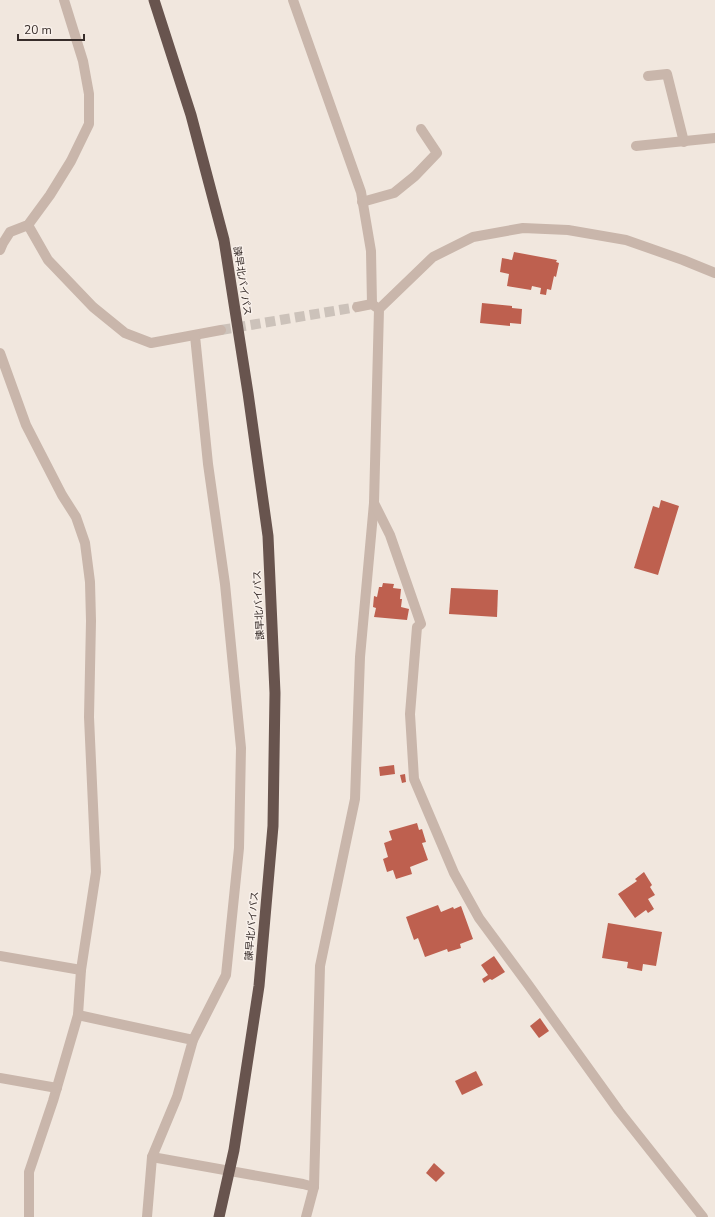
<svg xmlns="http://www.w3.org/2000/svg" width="715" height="1217" font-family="'Nunito Sans','Noto Sans JP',sans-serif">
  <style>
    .building { fill: #be604f }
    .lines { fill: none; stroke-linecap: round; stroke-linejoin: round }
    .minor-tunnel { stroke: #ccc2ba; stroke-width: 10; stroke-dasharray: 10 5; stroke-linecap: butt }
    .minor { stroke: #c9b6ab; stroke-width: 10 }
    .trunk { stroke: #68544e; stroke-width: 11 }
    .labels { text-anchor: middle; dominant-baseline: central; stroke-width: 3; stroke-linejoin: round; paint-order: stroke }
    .street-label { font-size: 10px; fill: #372d2a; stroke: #f9f1eb }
  </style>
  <rect width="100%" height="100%" fill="#f1e7de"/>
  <g class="building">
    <path d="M514,252L557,260L556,262L559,263L556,277L554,276L551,290L547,289L546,295L540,294L541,288L532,286L531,290L507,286L509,274L500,272L502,258L512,260Z"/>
    <path d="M482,303L512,306V308L522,309L521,324L510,323V326L480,323Z"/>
    <path d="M661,500L679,506L658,575L634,568L653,506L659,508Z"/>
    <path d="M383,583L394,584L393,588L401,589L400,599H402L401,607L409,609L407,620L374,617L376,608L373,607L374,596L377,597L379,587H382Z"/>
    <path d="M451,588L498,590L497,617L449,614Z"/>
    <path d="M394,765L395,774L380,776L379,767Z"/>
    <path d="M405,774L406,782L402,783L400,775Z"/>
    <path d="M417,823L419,830L422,829L426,842L422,843L428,860L410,867L412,874L396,879L393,870L387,872L383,859L388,857L384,843L392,840L389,831Z"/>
    <path d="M644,872L652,885L650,887L655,895L648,899L654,909L648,913L646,910L635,918L618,894L637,881L635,879Z"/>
    <path d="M438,905L441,912L453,907L454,909L461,906L473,939L460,944L461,948L448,952L447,949L425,957L418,938L414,940L406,917Z"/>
    <path d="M608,923L662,932L656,966L643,964L642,971L627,968L628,962L602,958Z"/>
    <path d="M494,956L505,972L492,980L490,979L484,983L482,979L488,975L481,965Z"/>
    <path d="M540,1018L549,1031L539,1038L530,1026Z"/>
    <path d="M476,1071L483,1085L462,1095L455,1081Z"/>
    <path d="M434,1163L445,1173L436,1182L426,1173Z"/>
  </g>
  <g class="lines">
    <path class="minor-tunnel" d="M221,330L357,307"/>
    <g class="minor">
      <path d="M293,0L361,192L371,251L372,304"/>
      <path d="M648,76L667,74L684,142"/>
      <path d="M636,146L715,138"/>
      <path d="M362,202L394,193L415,176L437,153L421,129"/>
      <path d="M28,225L48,260L93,307L125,333L151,343L221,330"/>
      <path d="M0,250L3,243L10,232L28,225L50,195L71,161L89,124V94L83,61L64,0"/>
      <path d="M357,307L372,304L376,307"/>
      <path d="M0,353L26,425L62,495L76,517L85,543L90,582L91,621L89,717L96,872L81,970L78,1015L53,1101L29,1172V1217"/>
      <path d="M0,956L81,970"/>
      <path d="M78,1015L193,1040"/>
      <path d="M0,1078L57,1088"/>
      <path d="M152,1157L303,1184L314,1187"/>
      <path d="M147,1217L152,1157L177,1097L193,1040L226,975L239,848L241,748L225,584L208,464L195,336"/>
      <path d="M306,1217L314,1187L320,966L355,799L360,657L374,503"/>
      <path d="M703,1217L619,1111L527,983L479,918L454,873L414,779L410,714L417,627L421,624L390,535L374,503L379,309L433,257L473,237L523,228L568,230L626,240L683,260L715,273"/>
    </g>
    <path class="trunk" d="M154,0L191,115L224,240L248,393L268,536L275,693L273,826L259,986L234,1150L219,1217"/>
  </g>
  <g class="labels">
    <g class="street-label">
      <text transform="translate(242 281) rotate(81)">諫早北バイパス</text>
      <text transform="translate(259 605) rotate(-93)">諫早北バイパス</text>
      <text transform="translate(252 926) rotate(-85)">諫早北バイパス</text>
    </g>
  </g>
  <path d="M18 34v6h66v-6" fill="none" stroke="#372d2a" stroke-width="2"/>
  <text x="24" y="34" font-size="12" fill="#372d2a" stroke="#f9f1eb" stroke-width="3" paint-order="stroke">20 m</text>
</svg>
